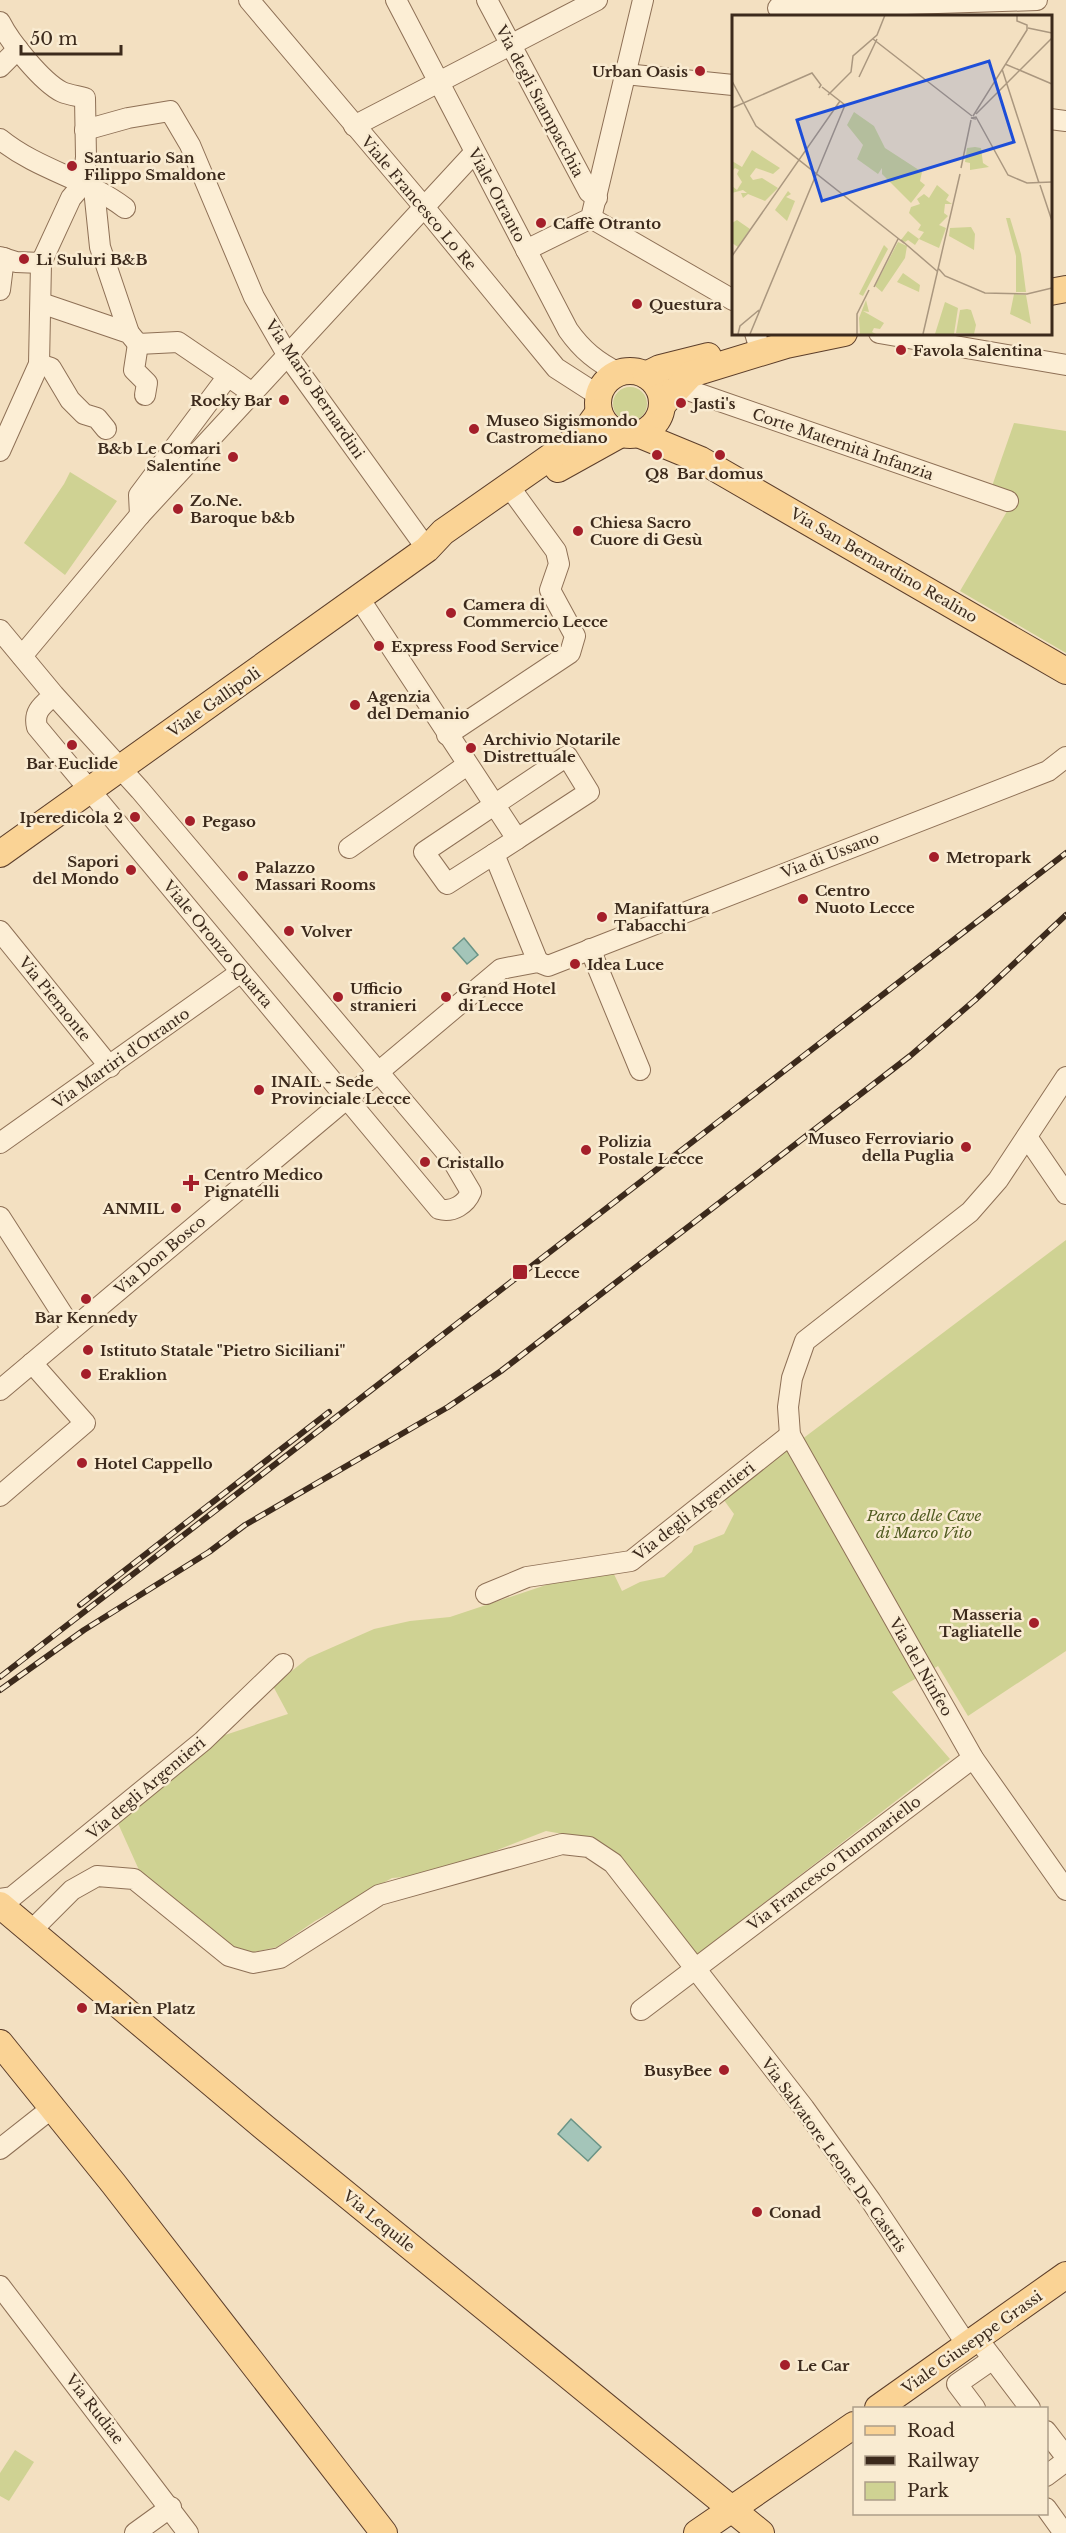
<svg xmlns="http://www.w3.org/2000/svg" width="1066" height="2533" font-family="'Libre Baskerville',serif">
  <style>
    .green { fill: #cfd293 }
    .water { fill: #a4c5b9; stroke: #6a9486; stroke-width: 1.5 }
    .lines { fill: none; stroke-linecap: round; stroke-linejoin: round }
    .minor-casing { stroke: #8e7056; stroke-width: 22 }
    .major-casing { stroke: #5c3e2b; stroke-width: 28 }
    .minor { stroke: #fceed5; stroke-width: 20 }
    .major { stroke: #fad395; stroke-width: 26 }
    .rail-casing { stroke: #3c2a1c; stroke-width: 6 }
    .rail { stroke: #f9ebd1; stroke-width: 4; stroke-dasharray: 11; stroke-linecap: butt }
    .poi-dot { fill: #a41f2a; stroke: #f9ebd1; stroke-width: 2 }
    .labels { text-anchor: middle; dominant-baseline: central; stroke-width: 5; stroke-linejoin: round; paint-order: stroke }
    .poi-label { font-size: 15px; font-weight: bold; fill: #3c2a1c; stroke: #f9ebd1; text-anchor: start }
    .street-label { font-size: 15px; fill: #3c2a1c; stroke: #f9ebd1 }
    .park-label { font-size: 15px; font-style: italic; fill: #505b20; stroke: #f9ebd1 }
    .inset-road { fill: none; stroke: #aa977f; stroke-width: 1.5 }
    .view { fill: #1d4ed8; fill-opacity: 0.15; stroke: #1d4ed8; stroke-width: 3 }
    .inset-edge { fill: none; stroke: #3c2a1c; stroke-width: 3 }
  </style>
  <rect width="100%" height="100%" fill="#f3e0c1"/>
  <g class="green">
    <circle cx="630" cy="404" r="17"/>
    <path d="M1014,423L1066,431V653L960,591L1009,508L991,489Z"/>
    <path d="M70,472L117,501L65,575L24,543L64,484Z"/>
    <path d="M1066,1240V1651L968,1716L938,1666L892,1692L950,1759L694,1957L591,1839L546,1831L477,1858L414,1876L392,1878L315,1921L277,1947L250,1953L229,1945L139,1870L116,1819L219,1737L288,1714L273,1686L308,1658L374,1629L410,1621L450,1617L576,1575L612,1570L622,1591L640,1582L664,1577L692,1552L694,1546L724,1534L734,1514L721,1496L789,1449Z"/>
    <path d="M15,2450L34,2462L9,2501L0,2496V2473Z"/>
  </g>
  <g class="water">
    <path d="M464,938L478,955L467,964L453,948Z"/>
    <path d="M571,2119L601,2147L588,2161L558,2134Z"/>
  </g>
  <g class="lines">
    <g class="minor-casing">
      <g id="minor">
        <path d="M249,0L424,207L556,368L598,395"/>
        <path d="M396,0L568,330C582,350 597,362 619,373"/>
        <path d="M487,0L589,192L597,198"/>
        <path d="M778,8L1037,0"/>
        <path d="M0,22C10,42 42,82 62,92C69,95 78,96 85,98L86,157L83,184L71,198L41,263L39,364L0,451"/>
        <path d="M0,67L18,49"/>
        <path d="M625,74L733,85"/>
        <path d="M1050,119L1066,121"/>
        <path d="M354,126L597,0"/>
        <path d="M85,130L128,118L170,111L190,145L254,297L288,356L427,549"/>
        <path d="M0,139C38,170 87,179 125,208"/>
        <path d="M94,189L100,247L129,333"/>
        <path d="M591,218L733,300"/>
        <path d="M526,250L591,218L643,0"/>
        <path d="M0,257L16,262L41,263"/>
        <path d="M0,290L4,258"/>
        <path d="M41,303L129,333L138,344L178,342L228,376"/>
        <path d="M755,333L758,343"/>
        <path d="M879,333L1066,365"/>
        <path d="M138,344L134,370L147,383L145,395"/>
        <path d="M39,364L51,368L70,400L84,414L97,418L106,429"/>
        <path d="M679,384L685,389L1008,501"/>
        <path d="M140,515L139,495L228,376L252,393"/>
        <path d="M359,598L517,839L494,854L538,962"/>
        <path d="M0,630L54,695L140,790L451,1158L471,1192C466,1204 453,1213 439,1209L37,727C33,711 43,705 54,695"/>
        <path d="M22,656L140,515L474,153"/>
        <path d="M447,735L570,653L575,636L550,590L559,564L556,551L516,496"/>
        <path d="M349,848L467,765"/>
        <path d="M494,854L447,884L424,852L567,756L589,792L517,839"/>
        <path d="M0,931L110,1067"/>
        <path d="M590,949L640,1070"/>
        <path d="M1066,1077L998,1180L970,1212L805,1341L792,1378L788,1407L790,1435L973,1758L1066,1890"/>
        <path d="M1027,1137L1066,1194"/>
        <path d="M0,1143L241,972"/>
        <path d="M0,1217L72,1329"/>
        <path d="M0,1390L501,969L538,962L548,966L1048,771L1066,757"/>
        <path d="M0,1496L85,1423L32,1363"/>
        <path d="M486,1594L527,1577L631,1561L790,1435"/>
        <path d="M0,1899L12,1897L203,1741L283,1664"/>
        <path d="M30,1932L72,1890L97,1876L134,1879L229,1956L253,1963L280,1958L379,1895L562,1844L589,1847L613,1863L804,2108L871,2201L967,2345"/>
        <path d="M641,2010L973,1758"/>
        <path d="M0,2149L52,2108"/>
        <path d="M0,2286L188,2533"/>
        <path d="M977,2338L1030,2408"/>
        <path d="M975,2408L957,2384L993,2359"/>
        <path d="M1046,2431L1066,2457"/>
        <path d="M1046,2476L1066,2461"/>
        <path d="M1046,2508L1064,2533"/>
        <path d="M135,2533L171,2507"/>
      </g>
    </g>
    <g class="major-casing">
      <g id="major">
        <path d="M1050,292L1066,289"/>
        <circle cx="630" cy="403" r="32"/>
        <path d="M646,375L660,368L708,356"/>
        <path d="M662,405L691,374L786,345L844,333"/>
        <path d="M638,434L701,460L1066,671"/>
        <path d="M558,469L621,434"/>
        <path d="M0,854L427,549L443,532L583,434L599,412"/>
        <path d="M0,1905L265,2128L761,2533"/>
        <path d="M0,2043L113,2183L384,2533"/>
        <path d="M878,2408L1066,2275"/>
        <path d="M697,2533L854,2425"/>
      </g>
    </g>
    <use href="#minor" class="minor"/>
    <use href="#major" class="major"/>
    <g class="rail-casing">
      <g id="rail">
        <path d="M80,1605L329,1412"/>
        <path d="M0,1677L1066,853"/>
        <path d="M0,1690L84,1630L209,1552L245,1525L448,1407L501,1371L910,1056L975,1000L1066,915"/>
      </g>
    </g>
    <use href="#rail" class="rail"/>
  </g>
  <g class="poi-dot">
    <circle cx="700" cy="71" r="6"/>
    <circle cx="72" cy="166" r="6"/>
    <circle cx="541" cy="223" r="6"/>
    <circle cx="24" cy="259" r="6"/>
    <circle cx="637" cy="304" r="6"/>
    <circle cx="901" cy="350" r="6"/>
    <circle cx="284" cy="400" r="6"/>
    <circle cx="681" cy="403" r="6"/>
    <circle cx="474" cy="429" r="6"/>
    <circle cx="657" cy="455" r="6"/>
    <circle cx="720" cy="455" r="6"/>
    <circle cx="233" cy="457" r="6"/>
    <circle cx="178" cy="509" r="6"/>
    <circle cx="578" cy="531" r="6"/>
    <circle cx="451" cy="613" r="6"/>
    <circle cx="379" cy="646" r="6"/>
    <circle cx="355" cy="705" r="6"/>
    <circle cx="72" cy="745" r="6"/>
    <circle cx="471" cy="748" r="6"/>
    <circle cx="135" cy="817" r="6"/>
    <circle cx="190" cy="821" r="6"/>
    <circle cx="934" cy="857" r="6"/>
    <circle cx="131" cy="870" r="6"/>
    <circle cx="243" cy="876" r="6"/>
    <circle cx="803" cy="899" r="6"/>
    <circle cx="602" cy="917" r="6"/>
    <circle cx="289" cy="931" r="6"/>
    <circle cx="575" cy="964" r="6"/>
    <circle cx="338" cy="997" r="6"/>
    <circle cx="446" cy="997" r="6"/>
    <circle cx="259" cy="1090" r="6"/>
    <circle cx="966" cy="1147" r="6"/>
    <circle cx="586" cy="1150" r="6"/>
    <circle cx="425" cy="1162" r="6"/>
    <path d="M188 1174h6v6h6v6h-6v6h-6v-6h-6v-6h6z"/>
    <circle cx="176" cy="1208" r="6"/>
    <rect x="512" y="1264" width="16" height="16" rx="3"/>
    <circle cx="86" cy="1299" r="6"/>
    <circle cx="88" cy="1350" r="6"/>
    <circle cx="86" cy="1374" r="6"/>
    <circle cx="82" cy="1463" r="6"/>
    <circle cx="1034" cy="1623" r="6"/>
    <circle cx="82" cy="2008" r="6"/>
    <circle cx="724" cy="2070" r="6"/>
    <circle cx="757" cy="2212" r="6"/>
    <circle cx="785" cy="2365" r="6"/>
  </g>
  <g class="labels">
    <g class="poi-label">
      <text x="688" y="71" text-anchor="end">Urban Oasis</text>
      <text x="84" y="157">Santuario San<tspan x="84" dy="17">Filippo Smaldone</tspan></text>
      <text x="553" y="223">Caffè Otranto</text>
      <text x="36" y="259">Li Suluri B&amp;B</text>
      <text x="649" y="304">Questura</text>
      <text x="913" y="350">Favola Salentina</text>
      <text x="272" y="400" text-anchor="end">Rocky Bar</text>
      <text x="693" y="403">Jasti's</text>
      <text x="486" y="420">Museo Sigismondo<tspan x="486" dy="17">Castromediano</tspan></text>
      <text x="221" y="448" text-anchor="end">B&amp;b Le Comari<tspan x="221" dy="17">Salentine</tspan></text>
      <text x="657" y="473" text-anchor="middle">Q8</text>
      <text x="720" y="473" text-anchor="middle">Bar domus</text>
      <text x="190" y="500">Zo.Ne.<tspan x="190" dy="17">Baroque b&amp;b</tspan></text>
      <text x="590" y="522">Chiesa Sacro<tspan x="590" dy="17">Cuore di Gesù</tspan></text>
      <text x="463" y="604">Camera di<tspan x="463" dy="17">Commercio Lecce</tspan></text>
      <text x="391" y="646">Express Food Service</text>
      <text x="367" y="696">Agenzia<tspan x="367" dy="17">del Demanio</tspan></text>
      <text x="483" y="739">Archivio Notarile<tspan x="483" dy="17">Distrettuale</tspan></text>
      <text x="72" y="763" text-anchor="middle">Bar Euclide</text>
      <text x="123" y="817" text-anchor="end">Iperedicola 2</text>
      <text x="202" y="821">Pegaso</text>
      <text x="946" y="857">Metropark</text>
      <text x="119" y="861" text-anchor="end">Sapori<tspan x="119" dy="17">del Mondo</tspan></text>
      <text x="255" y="867">Palazzo<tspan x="255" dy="17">Massari Rooms</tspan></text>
      <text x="815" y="890">Centro<tspan x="815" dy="17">Nuoto Lecce</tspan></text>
      <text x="614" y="908">Manifattura<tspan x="614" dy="17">Tabacchi</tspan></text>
      <text x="301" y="931">Volver</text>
      <text x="587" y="964">Idea Luce</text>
      <text x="350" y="988">Ufficio<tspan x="350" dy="17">stranieri</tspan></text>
      <text x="458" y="988">Grand Hotel<tspan x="458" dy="17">di Lecce</tspan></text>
      <text x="271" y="1081">INAIL - Sede<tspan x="271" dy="17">Provinciale Lecce</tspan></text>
      <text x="954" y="1138" text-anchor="end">Museo Ferroviario<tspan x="954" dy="17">della Puglia</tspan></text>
      <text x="598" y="1141">Polizia<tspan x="598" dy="17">Postale Lecce</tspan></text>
      <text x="437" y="1162">Cristallo</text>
      <text x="204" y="1174">Centro Medico<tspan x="204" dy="17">Pignatelli</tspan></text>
      <text x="164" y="1208" text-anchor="end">ANMIL</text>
      <text x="534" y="1272">Lecce</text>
      <text x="86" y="1317" text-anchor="middle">Bar Kennedy</text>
      <text x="100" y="1350">Istituto Statale "Pietro Siciliani"</text>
      <text x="98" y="1374">Eraklion</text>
      <text x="94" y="1463">Hotel Cappello</text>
      <text x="1022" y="1614" text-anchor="end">Masseria<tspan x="1022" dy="17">Tagliatelle</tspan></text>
      <text x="94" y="2008">Marien Platz</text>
      <text x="712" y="2070" text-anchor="end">BusyBee</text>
      <text x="769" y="2212">Conad</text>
      <text x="797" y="2365">Le Car</text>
    </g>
    <g class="street-label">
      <text transform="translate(540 101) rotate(62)">Via degli Stampacchia</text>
      <text transform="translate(497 195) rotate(62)">Viale Otranto</text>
      <text transform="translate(419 203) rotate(50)">Viale Francesco Lo Re</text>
      <text transform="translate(315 389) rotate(56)">Via Mario Bernardini</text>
      <text transform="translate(843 444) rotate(19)">Corte Maternità Infanzia</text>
      <text transform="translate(884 565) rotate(30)">Via San Bernardino Realino</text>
      <text transform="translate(214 702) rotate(-35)">Viale Gallipoli</text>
      <text transform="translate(830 855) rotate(-21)">Via di Ussano</text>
      <text transform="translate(218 944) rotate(50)">Viale Oronzo Quarta</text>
      <text transform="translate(55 999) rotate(51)">Via Piemonte</text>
      <text transform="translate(121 1058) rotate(-35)">Via Martiri d'Otranto</text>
      <text transform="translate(160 1255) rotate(-40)">Via Don Bosco</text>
      <text transform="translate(694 1511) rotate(-38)">Via degli Argentieri</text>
      <text transform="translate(921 1667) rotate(60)">Via del Ninfeo</text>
      <text transform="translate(146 1788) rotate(-40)">Via degli Argentieri</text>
      <text transform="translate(834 1863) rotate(-37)">Via Francesco Tummariello</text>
      <text transform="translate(834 2155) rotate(54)">Via Salvatore Leone De Castris</text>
      <text transform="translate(379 2221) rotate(39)">Via Lequile</text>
      <text transform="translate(972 2342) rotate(-35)">Viale Giuseppe Grassi</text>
      <text transform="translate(95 2409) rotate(52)">Via Rudiae</text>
    </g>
    <g class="park-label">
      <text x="924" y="1515">Parco delle Cave<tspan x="924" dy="17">di Marco Vito</tspan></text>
    </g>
  </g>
  <g transform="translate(732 15)">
    <rect width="320" height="320" fill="#f3e0c1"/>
    <path d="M122,97L142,111L153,133L190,157L188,166L193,170L179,188L150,159V153L146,159L125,144L131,130L115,110ZM243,132L249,133L251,148L257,152L238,155V148L233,147L235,133ZM20,135L48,153L41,159L24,153L18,161L21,165L30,163L46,173L33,186L16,179L11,183L9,178H15L11,175L0,178V171L5,175L10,167L5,159L7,155L3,153L0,156V146L10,152ZM205,170L217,180L214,185L220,189H213L212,198L216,201L207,210L214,213L207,233L187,224L183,230L176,225L173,227L169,225L176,216L187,224L192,217L186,215L189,210L177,198L179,192L188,189L185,184L192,179L197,183ZM56,176L59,179L54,182L63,186L55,206L43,195ZM274,203H278L289,239L294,277H284V241ZM5,205L18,214L6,232L0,228V208ZM239,212L243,219L242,235L217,221L218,213ZM166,227L175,231L173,243L150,277L143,271ZM152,230L156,234L131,281L127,279ZM171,258L188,270L187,277L165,267ZM282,279L294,280L299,309L278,299ZM134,285L137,297L131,296L152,308L148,314L142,313L140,317L144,319H128L127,303ZM213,287L226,293L222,319H203ZM235,294L239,295L244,310L242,319L224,318L228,295Z" fill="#cfd293"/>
    <path class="inset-road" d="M296,13L320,18M141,24L240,101M273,49L320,69M270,54L307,168M127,62L145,24M0,66L24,111L172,228M96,80L119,57L121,41L145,20L153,0M0,93L80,58L89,70L87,73M244,99L320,23M241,101L295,15V10L285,6V0M244,104L239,103L244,102L276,160L295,168L320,167M229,153L239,105M308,170L320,206M169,225L205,256M0,241L108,86M206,253L213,261L253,278L295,279L320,273M142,272L166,224M6,319L8,311L27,295M18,319L113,90L90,72M125,319V299L137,275M191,319L228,159"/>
    <path class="view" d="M257,46L282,127L90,186L65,105Z"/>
    <rect width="320" height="320" class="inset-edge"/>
  </g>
  <rect x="853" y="2407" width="195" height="108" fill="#f9ebd1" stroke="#ad9e89" stroke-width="1.5"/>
  <rect x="865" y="2426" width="30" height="9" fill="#fad395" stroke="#ad9e89" stroke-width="1.5"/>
  <text x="907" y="2437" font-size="18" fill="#3c2a1c">Road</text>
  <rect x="865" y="2456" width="30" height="9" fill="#3c2a1c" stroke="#ad9e89" stroke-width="1.5"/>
  <text x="907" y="2467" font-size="18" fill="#3c2a1c">Railway</text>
  <rect x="865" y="2482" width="30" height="18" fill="#cfd293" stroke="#ad9e89" stroke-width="1.5"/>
  <text x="907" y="2497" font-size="18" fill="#3c2a1c">Park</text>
  <path d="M21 45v9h100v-9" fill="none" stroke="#3c2a1c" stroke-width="3"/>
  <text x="30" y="45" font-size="18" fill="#3c2a1c" stroke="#f9ebd1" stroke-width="4.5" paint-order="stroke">50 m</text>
</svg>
